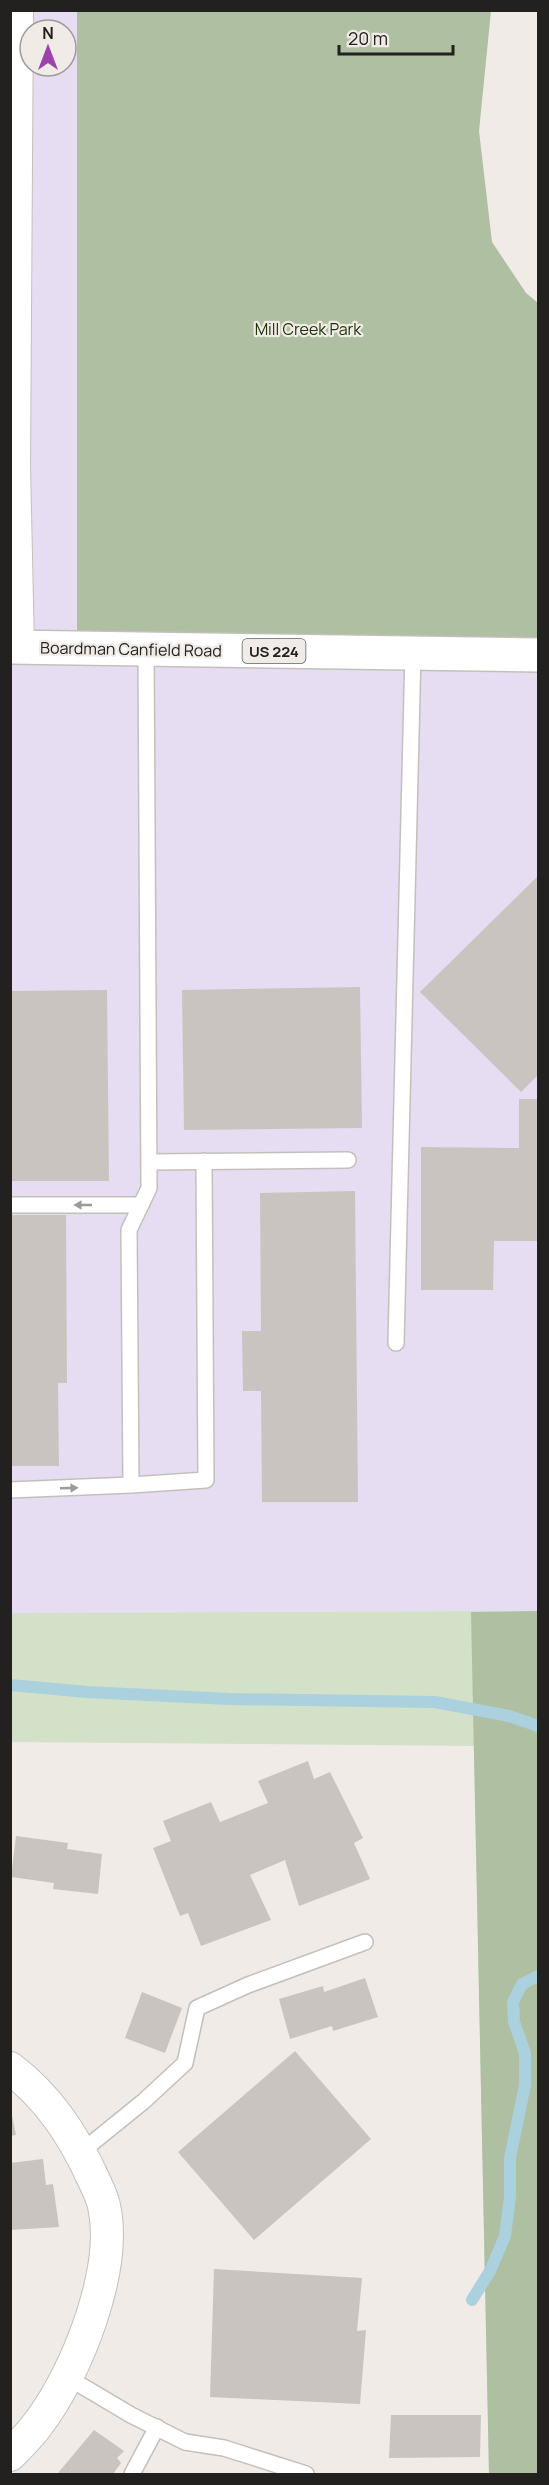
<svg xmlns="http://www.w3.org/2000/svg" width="549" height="2485" font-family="Manrope,sans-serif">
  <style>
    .commercial { fill: #e6ddf2; fill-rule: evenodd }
    .green { fill: #d2e1c8 }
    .forest { fill: #aebfa2 }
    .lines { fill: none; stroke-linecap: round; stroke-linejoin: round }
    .stream { stroke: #abd0de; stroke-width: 12 }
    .building { fill: #c9c4c0 }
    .service-casing { stroke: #c5bfbb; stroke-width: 18 }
    .minor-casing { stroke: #c5bfbb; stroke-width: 34 }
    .primary-casing { stroke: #c5bfbb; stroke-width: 36 }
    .service { stroke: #fff; stroke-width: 15 }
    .minor { stroke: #fff; stroke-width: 32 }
    .primary { stroke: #fff; stroke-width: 33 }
    .oneway { fill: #9c9b9b }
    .labels { text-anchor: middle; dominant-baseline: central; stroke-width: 4.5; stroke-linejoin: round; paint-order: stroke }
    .shield { fill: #f0ebe6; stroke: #605e5b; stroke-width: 1.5 }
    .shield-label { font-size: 15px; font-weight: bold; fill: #232120 }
    .park-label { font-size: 16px; fill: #1c3306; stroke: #f0ebe6 }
    .street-label { font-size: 16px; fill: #232120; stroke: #f0ebe6 }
  </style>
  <rect width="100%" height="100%" fill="#f0ebe6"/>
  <path class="commercial" d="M10,11H77V648L538,655V1611L11,1613ZM30,30H66V66H30Z"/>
  <path class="green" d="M538,1611V2474H489L474,1746L11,1742V1613Z"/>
  <g class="forest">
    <path d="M77,11H491L479,131L492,242L526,293L538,303V655L77,648Z"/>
    <path d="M538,1611V2474H489L471,1612Z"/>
  </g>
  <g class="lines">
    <g class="stream">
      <path d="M10,1685L87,1692L229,1699L435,1702L509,1716L538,1726"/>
      <path d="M472,2300L490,2271L505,2236L510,2197V2158L525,2085V2053L514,2022L513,2002L522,1984L538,1976"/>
    </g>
  </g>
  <g class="building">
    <path d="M538,876V1075L521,1092L420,992Z"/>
    <path d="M360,987L362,1128L184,1130L182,990Z"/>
    <path d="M107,990L109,1181H10V991Z"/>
    <path d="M519,1099H538V1241H494L493,1290H421V1147L519,1148Z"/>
    <path d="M355,1191L358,1502H262L261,1391H243L242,1331H261L260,1193Z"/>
    <path d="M10,1215H66L67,1383H58L59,1466H10Z"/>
    <path d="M308,1761L314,1779L330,1772L363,1838L354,1843L370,1879L299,1906L285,1860L250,1875L271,1920L201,1946L188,1913L180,1916L153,1848L171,1841L163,1821L211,1802L220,1822L268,1803L258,1781Z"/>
    <path d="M16,1836L68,1843L67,1849L102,1854L98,1894L53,1889L54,1883L11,1877Z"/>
    <path d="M365,1978L378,2017L333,2031L332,2026L290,2039L279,1999L323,1986L324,1992Z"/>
    <path d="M142,1992L182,2008L165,2053L125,2038Z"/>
    <path d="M295,2051L371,2139L254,2240L178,2152Z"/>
    <path d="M10,2105L16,2135L10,2136Z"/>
    <path d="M43,2159L46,2185L53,2184L59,2227L10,2230V2163Z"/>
    <path d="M214,2269L362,2278L357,2331L366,2330L360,2404L210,2397Z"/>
    <path d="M391,2415H481L480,2457L389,2458Z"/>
    <path d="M94,2430L124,2451L117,2458L121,2463L113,2474L58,2473Z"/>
  </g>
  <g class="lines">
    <g class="service-casing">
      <g id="service">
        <path d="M150,1162L348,1160"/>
        <path d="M10,1205H141"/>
        <path d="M396,1343L413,653"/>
        <path d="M131,1485L129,1230L149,1188L146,650"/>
        <path d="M10,1490L131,1485L206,1480L204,1161"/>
        <path d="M81,2152L144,2101L185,2063L197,2008L248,1985L365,1942"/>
        <path d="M67,2377L131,2415L185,2442L224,2448L306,2474"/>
        <path d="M132,2474L157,2427"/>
      </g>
    </g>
    <g class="minor-casing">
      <g id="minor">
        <path d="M17,10L14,466L18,647"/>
        <path d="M10,2068C48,2097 72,2133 92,2176C96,2185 102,2196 104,2206C118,2269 77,2373 38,2424C30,2435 20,2445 10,2455"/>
      </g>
    </g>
    <g class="primary-casing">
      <path id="primary" d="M10,647L538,655"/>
    </g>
    <use href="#service" class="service"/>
    <use href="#minor" class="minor"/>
    <use href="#primary" class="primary"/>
  </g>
  <defs><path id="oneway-solid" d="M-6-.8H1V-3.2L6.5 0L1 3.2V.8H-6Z" transform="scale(1.5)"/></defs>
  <g class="oneway">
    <use href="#oneway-solid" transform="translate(83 1205) rotate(180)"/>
    <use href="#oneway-solid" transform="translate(69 1488) rotate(-2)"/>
  </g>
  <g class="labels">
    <rect class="shield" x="242.5" y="639" width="63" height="24" rx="4.5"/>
    <g class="shield-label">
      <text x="274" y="651">US 224</text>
    </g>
    <g class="park-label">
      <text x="308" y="329">Mill Creek Park</text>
    </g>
    <g class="street-label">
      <text transform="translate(131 649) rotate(1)">Boardman Canfield Road</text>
    </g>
  </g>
  <rect width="549" height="2485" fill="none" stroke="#232120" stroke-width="24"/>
  <g transform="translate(48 48)"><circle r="28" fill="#f0ebe6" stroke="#9e9a97" stroke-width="1.5"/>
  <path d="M0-4.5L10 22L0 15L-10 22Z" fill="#9d41ac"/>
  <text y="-9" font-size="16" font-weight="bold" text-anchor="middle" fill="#232120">N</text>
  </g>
  <path d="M339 45v9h114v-9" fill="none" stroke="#232120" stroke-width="3"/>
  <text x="348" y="45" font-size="18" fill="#232120" stroke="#f0ebe6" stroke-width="4.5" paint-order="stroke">20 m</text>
</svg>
